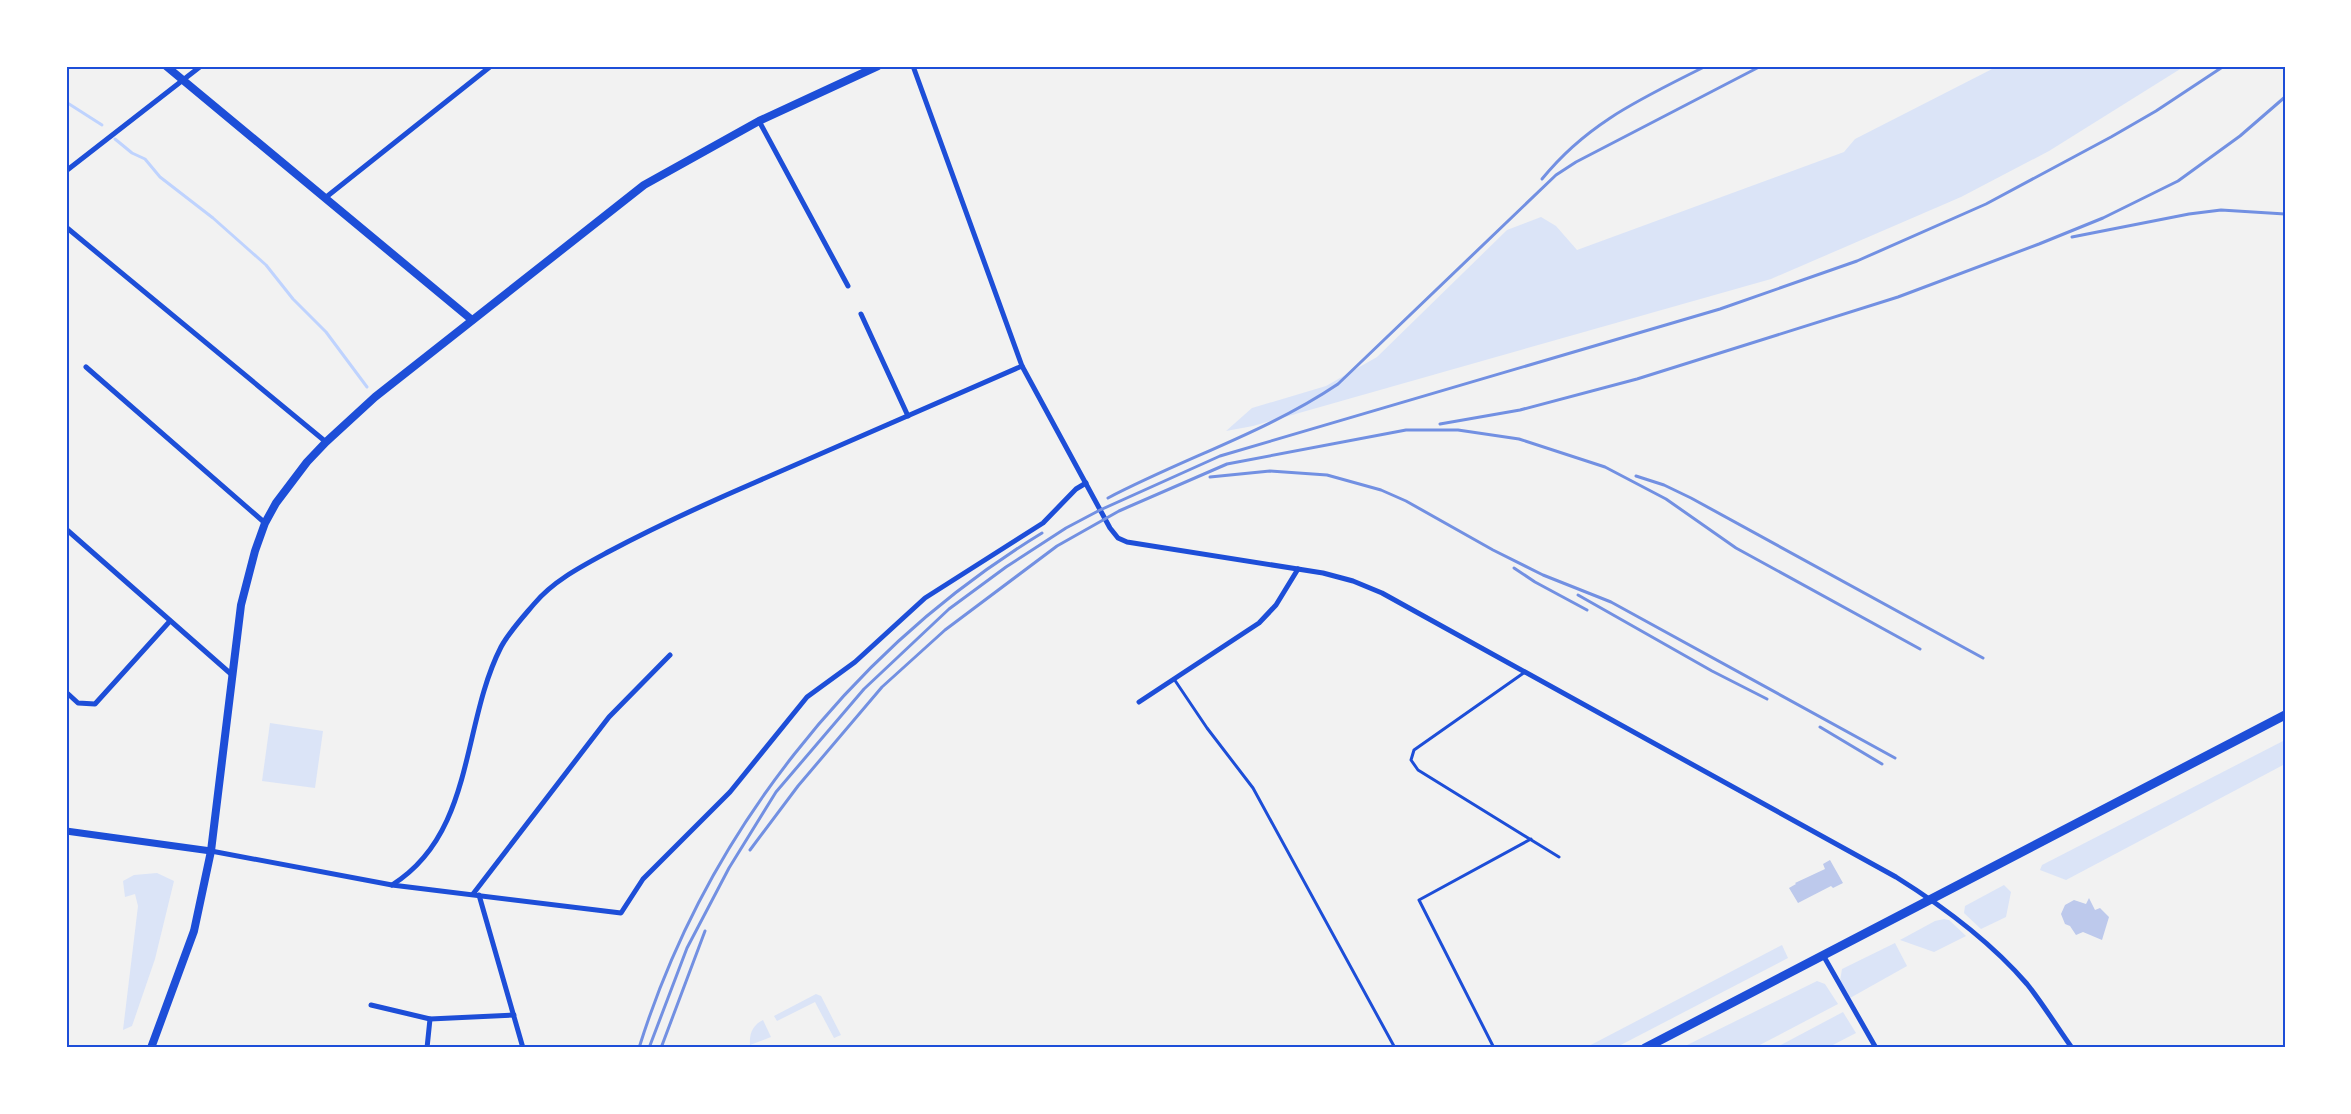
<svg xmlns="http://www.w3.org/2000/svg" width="2351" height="1114" font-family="'Roboto Condensed',sans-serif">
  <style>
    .green { fill: #dbe4f7 }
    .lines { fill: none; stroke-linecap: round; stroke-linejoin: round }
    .stream { stroke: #bfd3fe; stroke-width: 3 }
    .building { fill: #bdc9ec }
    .service { stroke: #1d4ed8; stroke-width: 3 }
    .minor { stroke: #1d4ed8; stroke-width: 5 }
    .tertiary { stroke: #1d4ed8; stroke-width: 7 }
    .secondary { stroke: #1d4ed8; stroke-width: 8 }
    .primary { stroke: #1d4ed8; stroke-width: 9 }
    .rail { stroke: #7290e2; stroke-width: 3 }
    .neatline { fill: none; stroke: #1d4ed8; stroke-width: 2 }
  </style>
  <rect width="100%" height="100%" fill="#f2f2f2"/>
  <g class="green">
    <path d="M1998,66H2185L2049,151L1961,197L1771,279L1253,426L1226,431L1252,408L1326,386L1377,357L1507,230L1541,217L1556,226L1577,250L1844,152L1855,139Z"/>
    <path d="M270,723L323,731L315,788L262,781Z"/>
    <path d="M2285,740V764L2066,880L2040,870L2042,865Z"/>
    <path d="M157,873L174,881L155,959L132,1026L123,1030L138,906L135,894L125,897L123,881L134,875Z"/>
    <path d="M2004,885L2011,892L2006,917L1981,929L1964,913L1965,906Z"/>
    <path d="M1944,919L1949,920L1966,936L1934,952L1900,940L1935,921Z"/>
    <path d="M1895,943L1907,966L1850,998L1840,981L1842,969Z"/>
    <path d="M1782,945L1788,958L1615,1048H1585Z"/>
    <path d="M1817,981L1825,984L1838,1004L1754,1048H1681Z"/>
    <path d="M816,994L821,996L841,1035L834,1038L815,1002L777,1021L774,1016Z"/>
    <path d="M1843,1012L1856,1033L1827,1048H1775Z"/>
    <path d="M763,1020L771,1037L750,1045C749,1033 753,1025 763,1020Z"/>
  </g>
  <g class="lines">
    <g class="stream">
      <path d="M66,102L102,125"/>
      <path d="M115,139L132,153L145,159L160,177L213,218L266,265L293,299L326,332L367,387"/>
    </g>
  </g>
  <g class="building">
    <path d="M1830,860L1843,883L1833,888L1831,886L1798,903L1789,888L1796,884L1795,883L1825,869L1823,864Z"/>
    <path d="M2089,898L2095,910L2100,908L2109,917L2102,940L2083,932L2076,935L2070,926L2065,924L2061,914L2065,905L2074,900L2086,904Z"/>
  </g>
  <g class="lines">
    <g class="service">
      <path d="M1525,672L1414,750L1411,760L1418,770L1559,857"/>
      <path d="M1174,679L1207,728L1253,788L1395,1048"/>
      <path d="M1494,1048L1419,900L1531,839"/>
    </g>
    <g class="minor">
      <path d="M913,66L1022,366L1110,528L1118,538L1127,542L1323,573L1353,581L1382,593L1896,877C1944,907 1990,941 2027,984C2043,1004 2057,1027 2072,1048"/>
      <path d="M759,121L848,286"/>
      <path d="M66,171L201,66"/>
      <path d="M325,198L491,66"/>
      <path d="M66,227L326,442"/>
      <path d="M861,314L908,416"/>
      <path d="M86,367L265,523"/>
      <path d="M66,529L231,674"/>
      <path d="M66,692L78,703L95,704L170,621"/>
      <path d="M1139,702L1259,623L1276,605L1298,569"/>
      <path d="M211,851L392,885L621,913L643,879L730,792L807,697L855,662L925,598L1043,523L1076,489L1086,483"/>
      <path d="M392,885C475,833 461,725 501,647C509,632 523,617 534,604C553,581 582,566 608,552C657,526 705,504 756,482C845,443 933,405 1022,366"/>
      <path d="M473,894L609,717L670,655"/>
      <path d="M479,895L523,1048"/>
      <path d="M1823,955L1876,1048"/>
      <path d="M371,1005L430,1019L514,1015"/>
      <path d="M427,1048L430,1019"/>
    </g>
    <path class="tertiary" d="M66,831L211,851"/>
    <g class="secondary">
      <path d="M166,66L472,320"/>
      <path d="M151,1048L194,931L211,851L241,605L255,551L265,523L276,503L307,462L326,442L375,397L644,185L759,121L878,66"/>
    </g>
    <path class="primary" d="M1645,1048L2285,715"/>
    <g class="rail">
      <path d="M1542,179C1588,122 1643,98 1706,66"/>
      <path d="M2072,237L2189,214L2221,210L2285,214"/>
      <path d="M1440,424L1520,410L1637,379L1898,297L2039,244L2103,218L2178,181L2240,136L2285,97"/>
      <path d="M1636,476L1664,485L1691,498L1983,658"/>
      <path d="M1210,477L1270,471L1327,475L1381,490L1406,501L1493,550L1543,575L1611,602L1895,758"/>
      <path d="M1108,498C1184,458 1267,432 1338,384L1556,175L1576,162L1761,66"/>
      <path d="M1514,568L1535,582L1587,610"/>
      <path d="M1578,595L1712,671L1767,699"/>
      <path d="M1820,727L1882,764"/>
      <path d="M750,850L798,786L882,687L945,630L1057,546L1119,511L1227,464L1406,430H1458L1519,439L1605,467L1666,499L1736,548L1920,649"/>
      <path d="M639,1048C705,836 852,649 1042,533"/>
      <path d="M649,1048L687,948L729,868L776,792L864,689L949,609L1006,567L1066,528L1100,510L1220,456L1720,309L1857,261L1986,204L2111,137L2156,111L2224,66"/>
      <path d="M661,1048L705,931"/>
    </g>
  </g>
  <rect width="2351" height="1114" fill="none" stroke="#ffffff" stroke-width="135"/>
  <rect x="68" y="68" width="2216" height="978" class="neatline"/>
</svg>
